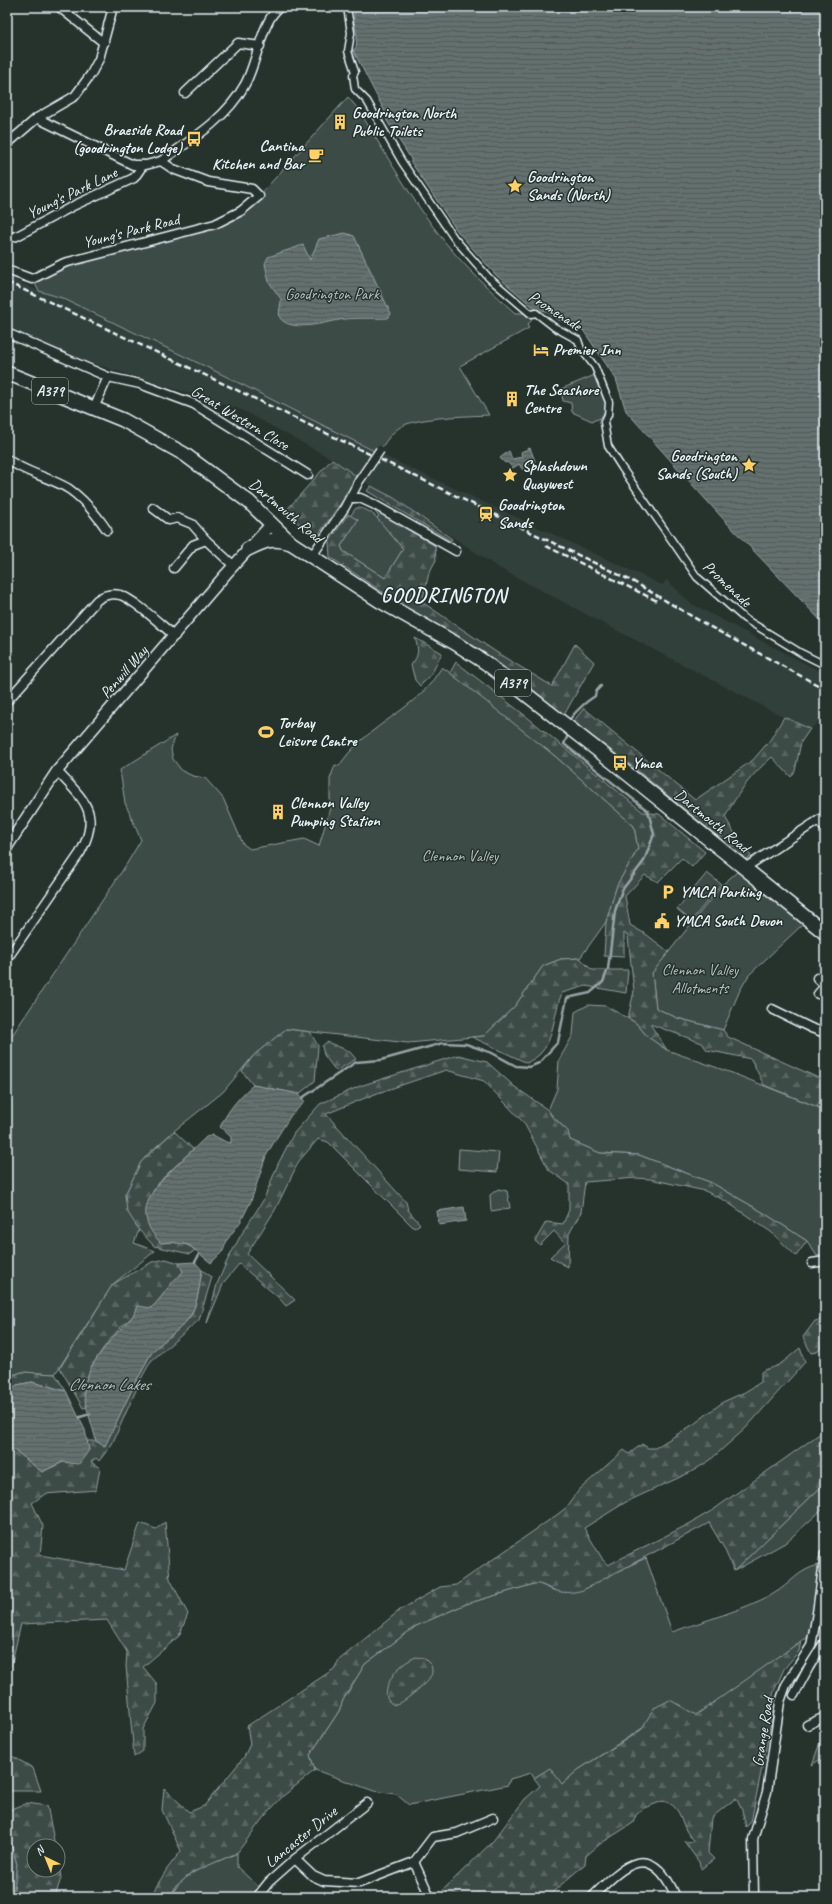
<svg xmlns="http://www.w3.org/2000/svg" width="832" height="1904" font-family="Caveat,sans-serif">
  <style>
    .built { fill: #333f3a }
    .green { fill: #3e4b47; stroke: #939ea0 }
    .forest { fill: url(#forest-firs); stroke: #939ea0 }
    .water { fill: url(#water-rules); stroke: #98a3a5 }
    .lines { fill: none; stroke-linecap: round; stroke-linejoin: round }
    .stream { stroke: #98a3a5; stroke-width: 2.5 }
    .pedestrian-casing { stroke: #e8f1f8; stroke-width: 9 }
    .minor-casing { stroke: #e8f1f8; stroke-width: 11 }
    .tertiary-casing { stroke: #e8f1f8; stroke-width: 13 }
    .primary-casing { stroke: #e8f1f8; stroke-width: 16 }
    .pedestrian { stroke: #26332d; stroke-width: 6 }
    .minor { stroke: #26332d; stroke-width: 8 }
    .tertiary { stroke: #26332d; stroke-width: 10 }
    .primary { stroke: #26332d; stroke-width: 13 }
    .rail { stroke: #e8f1f8; stroke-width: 2.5; stroke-dasharray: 6 3; stroke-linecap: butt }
    .minor-bridge-casing { stroke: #e8f1f8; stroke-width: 11; stroke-linecap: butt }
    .minor-bridge { stroke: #26332d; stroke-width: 8 }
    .labels { text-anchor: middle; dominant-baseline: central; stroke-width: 3; stroke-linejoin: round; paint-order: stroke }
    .shield { fill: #26332d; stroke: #aeb8bb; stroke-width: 1 }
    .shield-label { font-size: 15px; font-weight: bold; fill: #e8f1f8 }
    .poi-label { font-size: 16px; font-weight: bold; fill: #e8f1f8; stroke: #26332d; text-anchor: start }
    .street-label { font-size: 16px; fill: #e8f1f8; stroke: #26332d }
    .park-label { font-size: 16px; fill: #b5bfc3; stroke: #26332d }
    .water-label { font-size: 17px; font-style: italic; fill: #b3bdc0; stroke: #26332d }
    .district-label { font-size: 20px; font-weight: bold; letter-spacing: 1px; fill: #e8f1f8; stroke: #26332d }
  </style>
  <defs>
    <pattern id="forest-firs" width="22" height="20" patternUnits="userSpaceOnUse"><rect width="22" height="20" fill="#3e4b47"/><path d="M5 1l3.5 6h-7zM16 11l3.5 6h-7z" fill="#5a6562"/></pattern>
    <pattern id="water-rules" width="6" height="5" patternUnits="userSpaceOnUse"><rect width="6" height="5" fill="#636f6d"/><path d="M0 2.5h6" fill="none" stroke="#535a5a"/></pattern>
  </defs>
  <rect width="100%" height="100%" fill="#26332d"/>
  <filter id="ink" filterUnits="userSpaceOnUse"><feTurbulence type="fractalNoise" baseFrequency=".025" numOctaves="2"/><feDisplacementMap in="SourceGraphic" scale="8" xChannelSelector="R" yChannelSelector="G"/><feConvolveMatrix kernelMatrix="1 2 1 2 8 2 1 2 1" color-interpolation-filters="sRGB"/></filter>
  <g filter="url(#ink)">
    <path class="built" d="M7,277L39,291L61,298L219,373L378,453L662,585L667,580L690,603L825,674V717L810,729L803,727L614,629L499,568L394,498L371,486L332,459L242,410L98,365L62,352L7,326Z"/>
    <g class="green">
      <path d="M348,97L358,109C386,154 412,201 445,242C466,268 490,290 515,313H524L532,320L527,325L529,328L460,366L489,415C468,416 420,417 402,426C391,432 385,443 378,453L219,373L62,298L39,291L32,279L64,263L215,224L259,196Z"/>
      <path d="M595,375L607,407L601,418L592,421L572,412L571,403L563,401L561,389Z"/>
      <path d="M356,508C374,506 393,537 403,549L385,578L343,551L341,546L358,520L350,516Z"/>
      <path d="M442,667C510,714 572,771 634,826L638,849L617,885L606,922L580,958L561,959L543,966L515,1006L484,1036L408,1043L286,1029L254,1055L223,1092L174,1131L150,1152L141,1162L125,1195L139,1230L134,1243L155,1251L113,1284L55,1374L22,1372L7,1377V1043L126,865L141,840L125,803L120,770L176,735L171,749L173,759L182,771L193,776L205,778L223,798L243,844L250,849L304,839L319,846L330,808V779L335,765L339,766C364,728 404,715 431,683C435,678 438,672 442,667Z"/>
      <path d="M737,872L803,924L749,975L740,990L723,1030L677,1018L656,1008L652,973L722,885Z"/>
      <path d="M707,873L721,884L691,921L677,909Z"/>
      <path d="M588,1005L606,1006L636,1023L648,1037L667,1050L732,1073L825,1110V1254L817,1256L807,1241L764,1213L712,1183L639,1155L600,1153L570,1140C567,1126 555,1121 548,1110L557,1089L559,1060L573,1035L575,1012Z"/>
      <path d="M459,1149L499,1152L497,1172L458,1169Z"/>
      <path d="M498,1189L507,1191L510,1208L491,1211L490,1195Z"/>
      <path d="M825,1483V1507L785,1543L734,1571Z"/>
      <path d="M646,1558L672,1632C706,1620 741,1611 773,1594C791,1584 797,1570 819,1565L815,1614L807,1638L801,1641L696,1716L678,1704L654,1708L644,1727L578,1770L562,1784L542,1773L534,1778L531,1773L510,1779L508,1785L409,1805L396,1794L374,1791L315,1770L310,1755L339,1711L343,1700L365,1664L416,1626L466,1604L537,1583L553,1590L587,1588L613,1573Z"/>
      <path d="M7,1829L17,1864L13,1897H7Z"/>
      <path d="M237,1853V1867L261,1889L256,1897H171C181,1871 214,1864 237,1853Z"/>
    </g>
    <g class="forest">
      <path d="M332,459L359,478L318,535L283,514Z"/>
      <path d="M371,486L394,498L452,539L451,541L367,491Z"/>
      <path d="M373,510H376L435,546L436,560L429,573L422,602L499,654L552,686L575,644L594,662L564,715L480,650L408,609L330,557L329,542L348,514L358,520L341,546L343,551L385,578L403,549L377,518L379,516Z"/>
      <path d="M415,638L442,653L431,675L420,686L415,680L411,665C419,656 419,650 415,638Z"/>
      <path d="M456,662L527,717L643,812L659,814L705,852L692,867L682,858L658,882L645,875L625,896L630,925L647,935L669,952L652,973L656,1008L677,1018L723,1030L728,1037L825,1081V1110L764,1085L751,1059L707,1050L702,1043L650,1024L667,1050L648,1037L636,1023L628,1018L634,991L628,936L624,933V957L604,956L606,922L617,885L638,849L634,826L555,756L450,673Z"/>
      <path d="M584,708L695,800L753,760L770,740L784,717L810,729L801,742L795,771L791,777L772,757C750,776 739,791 725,817L741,844L751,856L746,860L631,765L573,722Z"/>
      <path d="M580,958L592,970H628L626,993L586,986L562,993C554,1011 554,1041 540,1054C536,1058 531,1060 527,1063L472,1037L484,1036L515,1006L543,966L561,959Z"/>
      <path d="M286,1029L310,1032L318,1046L315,1081L299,1094L253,1085L242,1071L254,1055Z"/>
      <path d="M327,1042L349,1051L356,1059L336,1071L324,1055L322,1046Z"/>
      <path d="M458,1055L487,1062L515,1087L548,1110L552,1117L568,1131L570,1140L600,1153L639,1155L712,1183L764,1213L807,1241L796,1256L771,1232L724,1200L705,1191L650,1179L636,1178L585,1182L581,1212L569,1234L568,1267L550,1257L565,1243L554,1231L540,1245L535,1241L546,1222L563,1224L569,1210V1184L549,1170L524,1123L484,1081L446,1070L375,1094L326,1114L406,1202L408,1210L420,1224L414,1228L328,1142L318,1139L299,1161L275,1210L247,1254L295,1300L286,1306L279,1298L239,1264L224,1282L207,1323L217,1284L227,1261L241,1235L264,1199L278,1164L294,1133L320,1104L360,1086Z"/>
      <path d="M174,1131L193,1149L163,1178L153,1191L161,1243C173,1242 186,1242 195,1250L190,1254L154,1246L139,1230L127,1211L125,1195L141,1162Z"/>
      <path d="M166,1259L179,1263L184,1272C170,1282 163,1297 151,1309L138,1306C135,1315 132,1317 125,1323C109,1338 83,1372 84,1395C85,1399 87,1403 88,1407L83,1408L60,1368L113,1284L152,1262Z"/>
      <path d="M202,1270L212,1277L199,1320L151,1361L141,1379L112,1444L99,1461L96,1458L91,1462L100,1468L96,1490L45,1494L32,1503L43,1526L40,1555L124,1570L140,1523L156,1529L165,1522L170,1579L188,1614L179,1636L143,1667L157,1684V1703L143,1729V1751L134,1757L126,1666L127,1652L107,1620L21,1624L10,1670L7,1674V1444L42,1472L89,1450L87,1441H96L104,1446L137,1379C144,1370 146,1359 154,1350C165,1339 179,1331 189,1318C198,1305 199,1286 202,1270Z"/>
      <path d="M825,1318V1343L817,1352L811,1353L803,1337L815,1321Z"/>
      <path d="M800,1348L805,1362L746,1428L709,1461L691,1472L626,1502L584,1528L603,1560L608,1565L689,1524L713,1510L825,1430V1483L734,1571L724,1548L709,1523L583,1590C573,1593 562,1594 552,1589C545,1587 541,1583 534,1584L466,1604L416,1626L365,1664L343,1700L339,1711L310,1755L315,1770L282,1797L263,1818L237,1853L193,1872L175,1887L171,1897H150L167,1869L181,1851L162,1810L164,1788L189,1812L204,1806L244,1757L250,1744L247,1726L334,1669L339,1660L400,1610L440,1587L456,1585L558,1514L567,1507L579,1490L624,1450L629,1454L642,1444L648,1448H655L694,1424L723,1402L745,1392L761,1382V1372C767,1368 771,1369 776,1366C785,1362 792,1354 800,1348Z"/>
      <path d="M22,1372L55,1374L66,1391L32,1382L17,1385L7,1393V1377Z"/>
      <path d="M801,1641L799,1651L784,1669L774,1691L772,1700V1718L751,1822L746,1827L742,1810L736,1798L711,1818L708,1853L714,1859L701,1869L699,1862L684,1841L693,1842L694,1840C679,1829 685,1806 663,1801L644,1808L636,1815L633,1823L600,1844L586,1856L585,1864L547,1897H449L443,1890L493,1841L525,1799L540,1786L534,1778L550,1768L562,1784L578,1770L641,1730L654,1708L670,1700L696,1715Z"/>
      <path d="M416,1657L425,1659L431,1665C432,1669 433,1673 430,1677C428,1682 400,1706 395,1705C378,1700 390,1677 398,1669C403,1664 409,1660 416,1657Z"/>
      <path d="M825,1728V1756L812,1765Z"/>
      <path d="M7,1748L10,1755L33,1768L41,1791H7Z"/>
      <path d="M27,1803L47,1806L48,1810L55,1846H34V1870H58V1856L61,1878L55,1897H13L17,1864L7,1829V1811Z"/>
    </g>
    <g class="water">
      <path d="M354,7H825V625L726,522L626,411L616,379L583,330L557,319L544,310L540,313L496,275L458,232L411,162V159L387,121L385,112L353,50L356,48L357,36L354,21Z"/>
      <path d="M345,233L354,236L391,314L388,318C372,319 354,317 339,320C327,322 291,333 280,318C278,313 281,305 281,299L269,282L265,264L268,257L303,245L310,260L319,239Z"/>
      <path d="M530,448L535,461L527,466L526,470L522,469L519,464L513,468L507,462L505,463L500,458L509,451L512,459L522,457L521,452Z"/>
      <path d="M253,1085L299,1094L305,1102L291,1115L274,1142L266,1156L251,1201L241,1221L227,1240L223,1251L211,1263L189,1245L171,1242L161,1243C130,1212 152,1189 177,1165C187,1156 196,1146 206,1137L213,1135L226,1142L231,1143V1137L220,1127C228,1110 239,1097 253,1085Z"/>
      <path d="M464,1207L466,1221L439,1225L437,1211Z"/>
      <path d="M195,1262L202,1270C199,1286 198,1305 189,1318C179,1331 165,1339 154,1350C146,1359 144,1370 137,1379L105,1446L96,1441C93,1426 85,1407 84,1393C84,1371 102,1351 116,1334C124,1325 134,1318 138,1306L151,1308C163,1297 170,1282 183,1272L179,1263Z"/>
      <path d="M32,1382L66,1391L85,1430L89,1450L79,1464L62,1462L42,1472L17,1452L9,1448L7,1444V1393L17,1385Z"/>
    </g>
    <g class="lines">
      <g class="stream">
        <path d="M570,719C577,710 584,703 595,696L596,691L601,686"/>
        <path d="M302,1098L356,1062L381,1060L443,1043L466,1044L492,1053L516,1066L529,1067L539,1063L558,1042L567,998L590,993L603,982L608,969L615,911L622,890L644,861L654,834L648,811L564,744L568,735"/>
        <path d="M195,1262L199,1255"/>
        <path d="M80,1417L90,1414"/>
      </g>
      <g class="pedestrian-casing">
        <path id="pedestrian" d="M347,7L351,33L348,51L355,72L353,75L355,89L367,101L402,162L454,238L489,278L531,314L536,313L554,327L578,340L581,349L595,367L609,402L608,415L604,422L608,446L622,468L697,577L745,619L801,653L825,665"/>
      </g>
      <g class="minor-casing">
        <g id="minor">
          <path d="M59,7L104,43"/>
          <path d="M185,93L238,43L260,46"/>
          <path d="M7,144L37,118L75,96L91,74L99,59L113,7"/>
          <path d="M161,161C191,140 226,119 244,86C257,65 261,20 280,7"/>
          <path d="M7,238L17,236L75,205L134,178L143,165"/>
          <path d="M7,270L32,279L64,263L215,224L241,211L259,196L252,189L208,182L173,169L161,161L146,165H133L37,118"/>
          <path d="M7,333L108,377L140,384L194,404L308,475"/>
          <path d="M94,408L108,377"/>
          <path d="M7,459C25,473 50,477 69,489C85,500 96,514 107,530"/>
          <path d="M351,498H360L373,504L456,551"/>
          <path d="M153,508L169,520L177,518L192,524L206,540L234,566"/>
          <path d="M312,556L345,507L359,481"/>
          <path d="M174,568L193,545L206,540"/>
          <path d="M7,701L97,600C104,595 111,593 120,595C134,599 162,626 175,636"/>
          <path d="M818,821L825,828"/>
          <path d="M743,869L825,816"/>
          <path d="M7,959L80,853C102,813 84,800 57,771"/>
          <path d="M817,978L825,985"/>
          <path d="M818,994L825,986"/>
          <path d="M772,1009L811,1028L825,1033"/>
          <path d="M812,1263L825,1261"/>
          <path d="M794,1695L809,1667L825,1641"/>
          <path d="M807,1725L825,1717"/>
          <path d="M295,1859L313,1876L324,1881L359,1883L414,1862L433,1837L457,1833L493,1818"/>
          <path d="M414,1862L430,1897"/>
          <path d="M257,1897L269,1882L295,1859L367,1803"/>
          <path d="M592,1897C625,1864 651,1839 676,1897"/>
          <path d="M754,1897L753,1839L767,1792L780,1702L786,1685L811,1646L817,1613L825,1553"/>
        </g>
      </g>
      <g class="tertiary-casing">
        <path id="tertiary" d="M7,847L57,771L226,574L272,523"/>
      </g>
      <g class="primary-casing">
        <g id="primary">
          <path d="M7,373L123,420L184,454L249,502L291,543L380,601L455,643L486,663L613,762L825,933"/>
          <path d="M248,549C265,541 273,537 291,543"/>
        </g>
      </g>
      <use href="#pedestrian" class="pedestrian"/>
      <use href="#minor" class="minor"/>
      <use href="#tertiary" class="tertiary"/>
      <use href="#primary" class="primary"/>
      <g class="rail">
        <path d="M7,282L241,392L634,582L705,624L825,689"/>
        <path d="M546,546L657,601"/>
      </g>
      <g class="minor-bridge-casing">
        <path id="minor-bridge" d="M359,481L380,450"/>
      </g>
      <use href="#minor-bridge" class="minor-bridge"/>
    </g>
  </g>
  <defs>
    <g id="building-bare" transform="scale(1.2)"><path d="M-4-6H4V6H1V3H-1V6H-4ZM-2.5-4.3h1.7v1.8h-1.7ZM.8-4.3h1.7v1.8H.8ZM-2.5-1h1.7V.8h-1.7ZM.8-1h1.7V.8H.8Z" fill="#ffd166" stroke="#26332d" stroke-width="2.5" paint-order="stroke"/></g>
    <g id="bus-bare" transform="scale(1.2)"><path d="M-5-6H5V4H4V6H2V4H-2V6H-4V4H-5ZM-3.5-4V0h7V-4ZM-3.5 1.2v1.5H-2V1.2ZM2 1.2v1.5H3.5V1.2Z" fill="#ffd166" stroke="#26332d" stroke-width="2.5" paint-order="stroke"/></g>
    <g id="cafe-bare" transform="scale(1.2)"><path d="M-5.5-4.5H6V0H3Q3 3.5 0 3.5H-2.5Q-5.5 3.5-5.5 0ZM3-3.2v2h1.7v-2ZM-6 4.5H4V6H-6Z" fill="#ffd166" stroke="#26332d" stroke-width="2.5" paint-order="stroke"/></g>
    <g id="sight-bare" transform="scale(1.2)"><path d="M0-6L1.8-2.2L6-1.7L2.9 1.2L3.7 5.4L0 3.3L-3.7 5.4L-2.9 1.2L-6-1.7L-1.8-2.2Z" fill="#ffd166" stroke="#26332d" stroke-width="2.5" paint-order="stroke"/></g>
    <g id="hotel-bare" transform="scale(1.2)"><path d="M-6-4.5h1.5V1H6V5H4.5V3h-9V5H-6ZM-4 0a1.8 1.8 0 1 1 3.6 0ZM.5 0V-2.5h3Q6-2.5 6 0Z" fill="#ffd166" stroke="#26332d" stroke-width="2.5" paint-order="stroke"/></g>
    <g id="station-bare" transform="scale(1.2)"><path d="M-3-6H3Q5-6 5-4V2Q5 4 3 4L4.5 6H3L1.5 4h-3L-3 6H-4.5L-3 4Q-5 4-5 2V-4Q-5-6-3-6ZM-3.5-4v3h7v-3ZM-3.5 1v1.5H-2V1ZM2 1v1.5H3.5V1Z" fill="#ffd166" stroke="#26332d" stroke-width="2.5" paint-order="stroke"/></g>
    <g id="stadium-bare" transform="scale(1.2)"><path d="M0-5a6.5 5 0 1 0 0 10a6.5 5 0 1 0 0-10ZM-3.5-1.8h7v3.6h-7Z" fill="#ffd166" stroke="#26332d" stroke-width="2.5" paint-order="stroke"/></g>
    <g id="parking-bare" transform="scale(1.2)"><path d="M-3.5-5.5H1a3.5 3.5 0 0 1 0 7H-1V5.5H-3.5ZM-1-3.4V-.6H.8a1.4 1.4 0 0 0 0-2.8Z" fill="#ffd166" stroke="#26332d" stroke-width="2.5" paint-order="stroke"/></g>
    <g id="civic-bare" transform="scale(1.2)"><path d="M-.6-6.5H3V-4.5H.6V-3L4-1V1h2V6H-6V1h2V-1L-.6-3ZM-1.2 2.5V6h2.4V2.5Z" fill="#ffd166" stroke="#26332d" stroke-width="2.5" paint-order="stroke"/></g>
  </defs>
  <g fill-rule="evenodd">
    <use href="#building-bare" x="340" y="122"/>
    <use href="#bus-bare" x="194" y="139"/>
    <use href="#cafe-bare" x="316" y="155"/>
    <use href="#sight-bare" x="515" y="186"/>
    <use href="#hotel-bare" x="541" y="350"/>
    <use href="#building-bare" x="512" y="399"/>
    <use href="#sight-bare" x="749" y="465"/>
    <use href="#sight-bare" x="510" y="475"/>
    <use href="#station-bare" x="486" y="514"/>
    <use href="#stadium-bare" x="266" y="732"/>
    <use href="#bus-bare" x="620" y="763"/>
    <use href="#building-bare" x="278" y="812"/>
    <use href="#parking-bare" x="668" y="892"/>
    <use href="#civic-bare" x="662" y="921"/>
  </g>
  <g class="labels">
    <g class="shield">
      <rect x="32" y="378" width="36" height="26" rx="3"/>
      <rect x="495" y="670" width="36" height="26" rx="3"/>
    </g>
    <g class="shield-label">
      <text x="50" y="391">A379</text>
      <text x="513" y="683">A379</text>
    </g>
    <g class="poi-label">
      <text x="352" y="113">Goodrington North<tspan x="352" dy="18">Public Toilets</tspan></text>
      <text x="182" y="130" text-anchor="end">Braeside Road<tspan x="182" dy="18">(goodrington Lodge)</tspan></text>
      <text x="304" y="146" text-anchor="end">Cantina<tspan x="304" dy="18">Kitchen and Bar</tspan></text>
      <text x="527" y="177">Goodrington<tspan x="527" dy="18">Sands (North)</tspan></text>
      <text x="553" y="350">Premier Inn</text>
      <text x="524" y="390">The Seashore<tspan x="524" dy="18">Centre</tspan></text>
      <text x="737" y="456" text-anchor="end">Goodrington<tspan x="737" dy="18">Sands (South)</tspan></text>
      <text x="522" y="466">Splashdown<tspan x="522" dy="18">Quaywest</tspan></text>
      <text x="498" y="505">Goodrington<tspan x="498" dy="18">Sands</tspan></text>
      <text x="278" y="723">Torbay<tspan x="278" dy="18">Leisure Centre</tspan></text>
      <text x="632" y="763">Ymca</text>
      <text x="290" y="803">Clennon Valley<tspan x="290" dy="18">Pumping Station</tspan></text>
      <text x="680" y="892">YMCA Parking</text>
      <text x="674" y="921">YMCA South Devon</text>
    </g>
    <g class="street-label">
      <text transform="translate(72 193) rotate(-26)">Young's Park Lane</text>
      <text transform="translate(131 231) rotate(-14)">Young's Park Road</text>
      <text transform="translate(555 311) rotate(33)">Promenade</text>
      <text transform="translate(240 418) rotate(31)">Great Western Close</text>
      <text transform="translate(286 511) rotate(40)">Dartmouth Road</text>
      <text transform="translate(727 584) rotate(43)">Promenade</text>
      <text transform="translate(124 672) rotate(-49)">Penwill Way</text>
      <text transform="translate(712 821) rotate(39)">Dartmouth Road</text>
      <text transform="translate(763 1732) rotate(-81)">Grange Road</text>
      <text transform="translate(301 1837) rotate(-39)">Lancaster Drive</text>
    </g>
    <g class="park-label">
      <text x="332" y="294">Goodrington Park</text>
      <text x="460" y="856">Clennon Valley</text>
      <text x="700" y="970">Clennon Valley<tspan x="700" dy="18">Allotments</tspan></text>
    </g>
    <g class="water-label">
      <text x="109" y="1384">Clennon Lakes</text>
    </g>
    <g class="district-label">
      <text x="444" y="595">GOODRINGTON</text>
    </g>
  </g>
  <rect width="832" height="1904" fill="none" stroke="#26332d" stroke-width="24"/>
  <rect x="12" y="12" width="808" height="1880" fill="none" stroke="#e8f1f8" stroke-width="1.5" filter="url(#ink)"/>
  <g transform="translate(46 1858) rotate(317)"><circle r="19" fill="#26332d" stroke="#747f7e"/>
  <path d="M0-3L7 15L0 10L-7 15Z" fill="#ffd166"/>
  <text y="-6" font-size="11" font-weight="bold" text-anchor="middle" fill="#e8f1f8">N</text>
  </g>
</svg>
